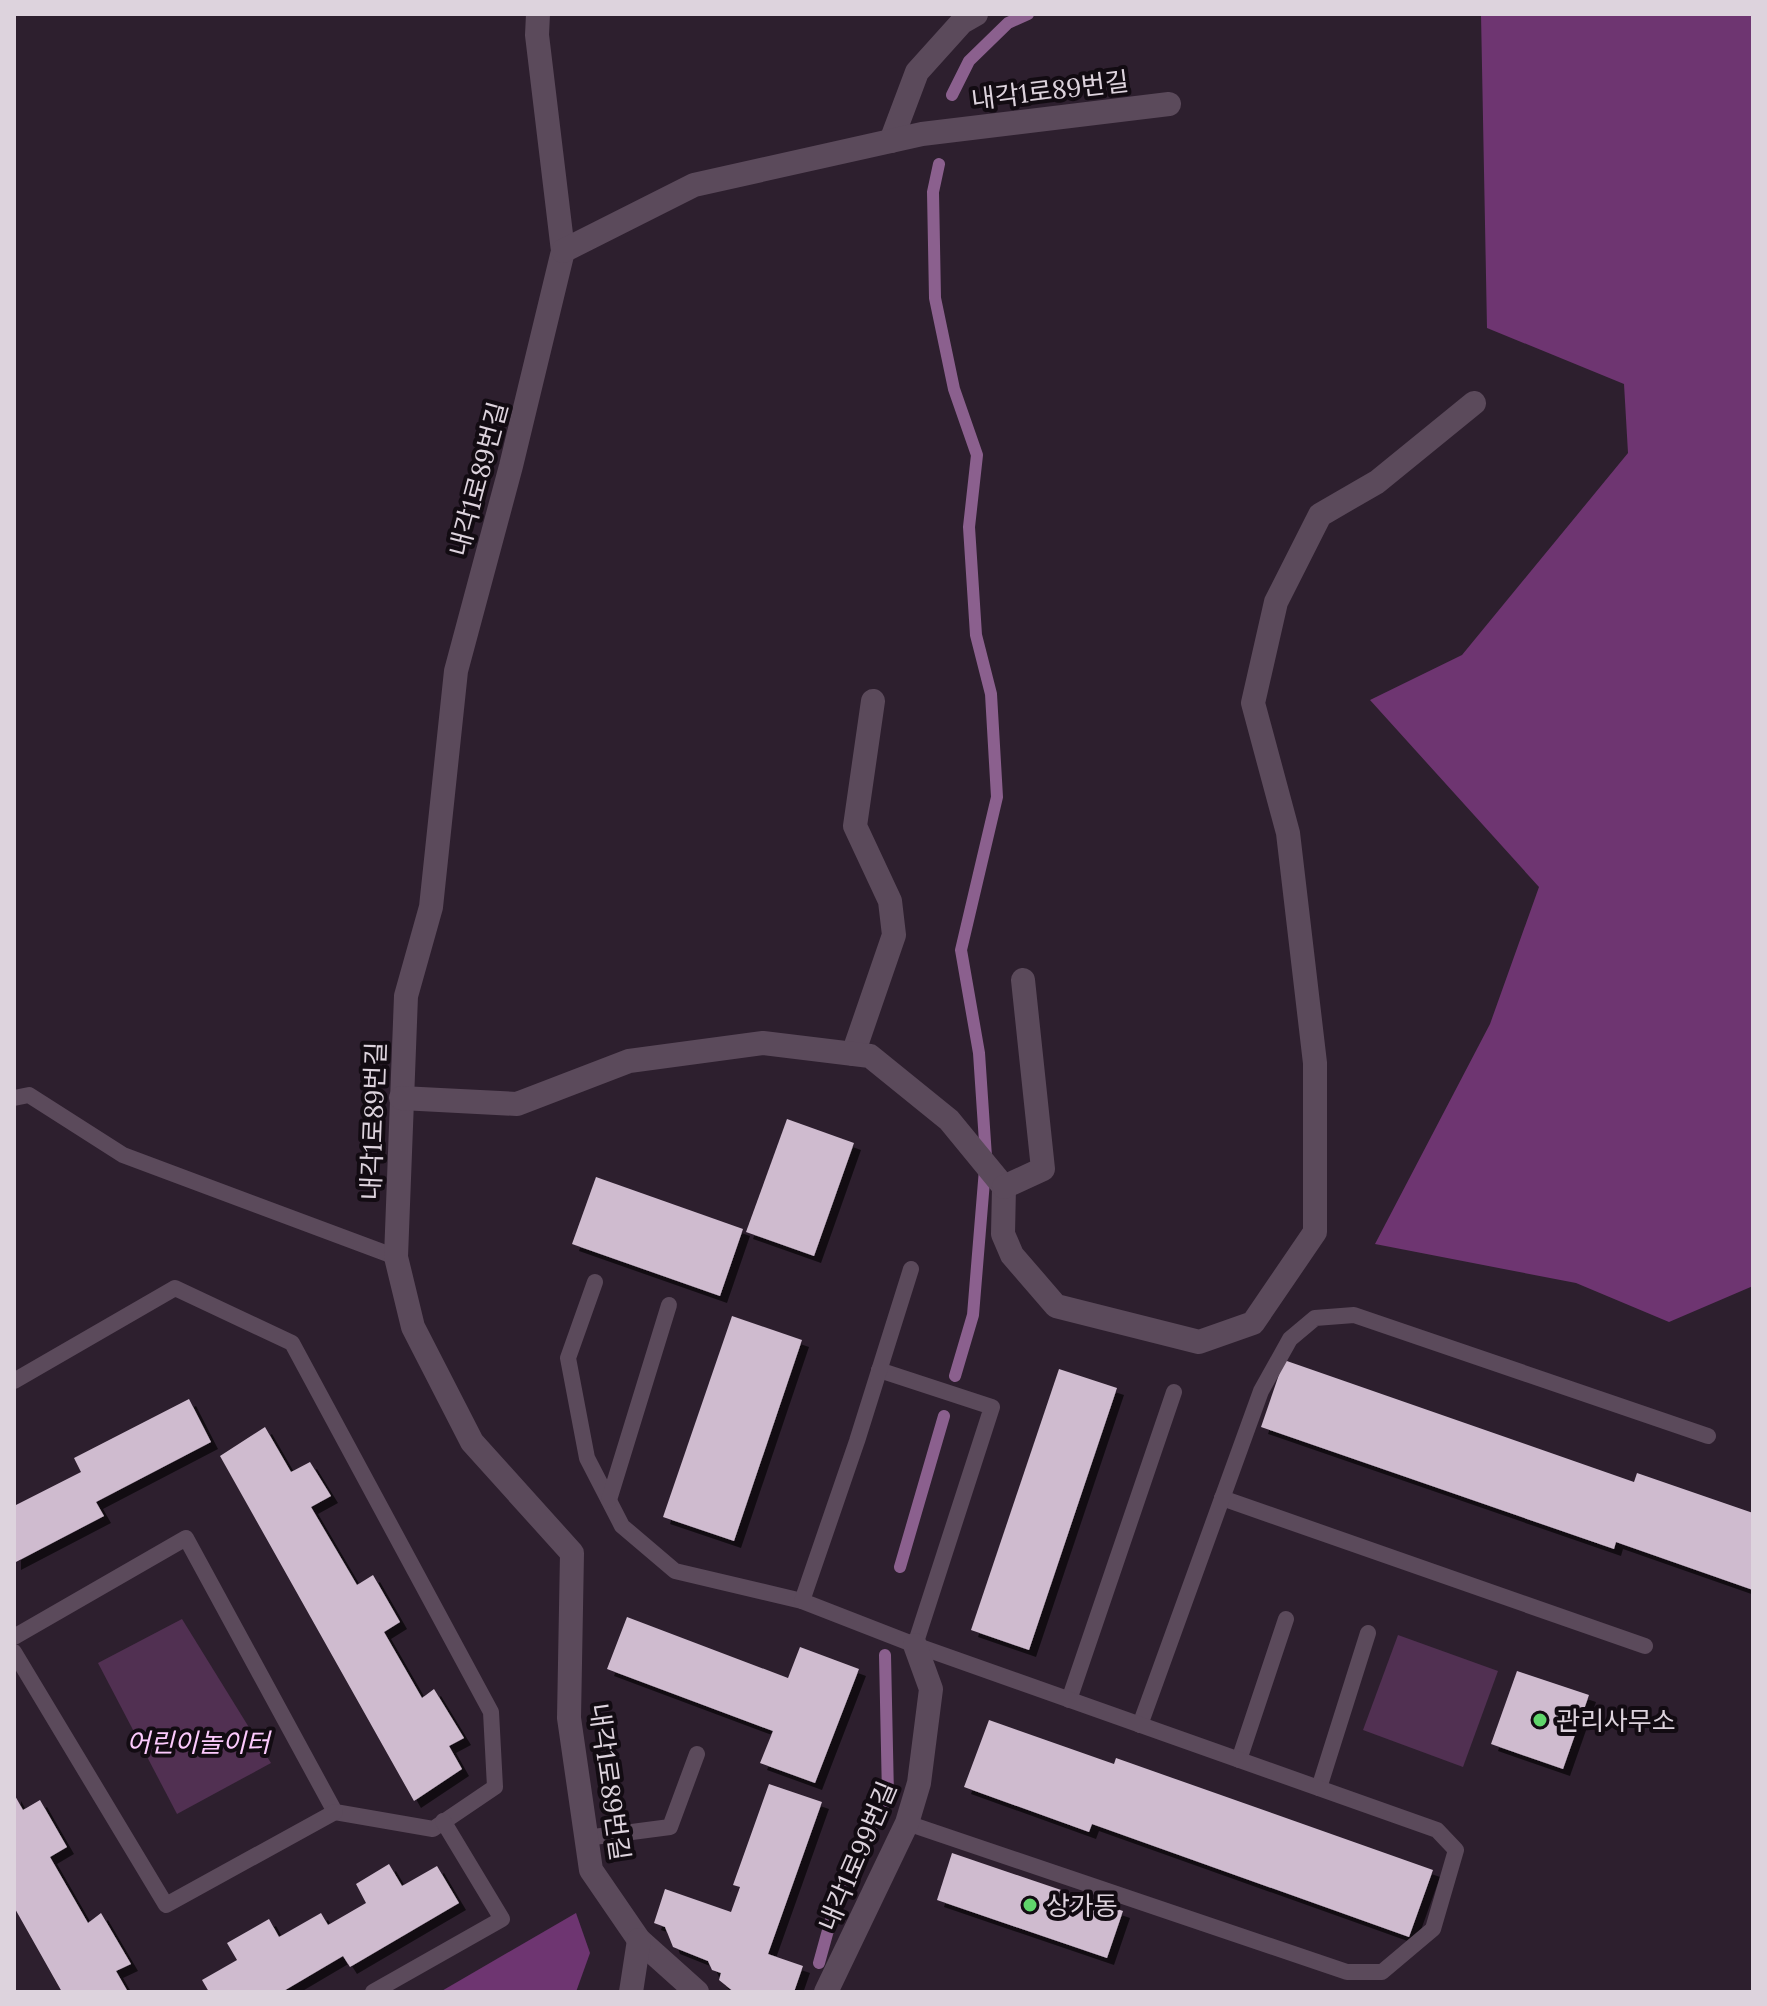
<svg xmlns="http://www.w3.org/2000/svg" width="1767" height="2006" font-family="Lora,'Noto Sans KR',serif">
  <style>
    .green { fill: #513052 }
    .forest { fill: #6e3571 }
    .lines { fill: none; stroke-linecap: round; stroke-linejoin: round }
    .stream { stroke: #8b608e; stroke-width: 12 }
    .building { fill: #cfbbcf; filter: url(#shadow) }
    .lane { stroke: #5b4a5b; stroke-width: 16 }
    .street { stroke: #5b4a5b; stroke-width: 24 }
    .poi-dot { fill: #60d56b; stroke: #120b12; stroke-width: 3 }
    .labels { text-anchor: middle; dominant-baseline: central; stroke-width: 8; stroke-linejoin: round; paint-order: stroke }
    .street-label { font-size: 26px; fill: #ddd3dd; stroke: #120b12 }
    .poi-label { font-size: 26px; fill: #ddd3dd; stroke: #120b12; text-anchor: start }
    .park-label { font-size: 26px; font-style: italic; fill: #fccafd; stroke: #120b12 }
  </style>
  <defs>
    <filter id="shadow"><feDropShadow dx="7" dy="7" stdDeviation="0" flood-color="#0009"/></filter>
  </defs>
  <rect width="100%" height="100%" fill="#2d1f2e"/>
  <g class="green">
    <path d="M182,1619L271,1763L177,1814L98,1663Z"/>
    <path d="M1398,1635L1498,1671L1463,1767L1363,1730Z"/>
  </g>
  <g class="forest">
    <path d="M1481,14H1753V1286L1669,1322L1576,1283L1375,1244L1490,1024L1539,887L1370,700L1462,655L1628,453L1624,384L1487,328Z"/>
    <path d="M576,1913L590,1953L576,1992H440Z"/>
  </g>
  <g class="lines">
    <g class="stream">
      <path d="M952,95L969,61L1008,23L1028,14"/>
      <path d="M939,164L933,192L935,298L954,389L977,455L969,527L976,635L991,694L997,797L961,950L979,1053L986,1157L973,1315L955,1376"/>
      <path d="M900,1567L944,1416"/>
      <path d="M819,1963L841,1883L888,1796L885,1655"/>
    </g>
  </g>
  <g class="building">
    <path d="M787,1119L854,1143L814,1256L746,1232Z"/>
    <path d="M596,1177L743,1229L720,1296L572,1244Z"/>
    <path d="M732,1316L802,1340L734,1541L663,1517Z"/>
    <path d="M1284,1360L1634,1482L1637,1473L1753,1513V1590L1616,1542L1614,1549L1261,1427Z"/>
    <path d="M1059,1369L1117,1388L1029,1650L971,1630Z"/>
    <path d="M189,1399L211,1442L96,1502L104,1516L14,1563V1506L81,1472L74,1458Z"/>
    <path d="M265,1427L291,1472L310,1462L331,1496L311,1507L357,1585L373,1575L400,1622L384,1632L422,1698L434,1689L464,1738L449,1746L462,1769L414,1801L220,1456Z"/>
    <path d="M627,1617L788,1678L800,1647L859,1669L815,1783L760,1763L773,1731L607,1669Z"/>
    <path d="M1517,1671L1589,1695L1563,1769L1491,1744Z"/>
    <path d="M989,1720L1114,1764L1116,1758L1433,1870L1409,1937L1092,1824L1089,1832L964,1787Z"/>
    <path d="M769,1784L822,1802L768,1954L803,1966L794,1992H734L719,1980L721,1973L712,1970L708,1961L673,1947L665,1927L654,1923L665,1889L731,1912L740,1887L733,1885Z"/>
    <path d="M14,1794L23,1810L40,1800L67,1847L50,1857L88,1923L101,1913L131,1964L116,1971L128,1992H62L14,1907Z"/>
    <path d="M952,1853L1123,1911L1107,1958L937,1900Z"/>
    <path d="M389,1864L402,1886L437,1866L459,1903L350,1967L343,1956L282,1992H209L202,1980L237,1960L227,1943L269,1919L279,1937L321,1913L328,1925L366,1903L356,1884Z"/>
  </g>
  <g class="lines">
    <g class="lane">
      <path d="M14,1098L29,1095L123,1155L396,1257"/>
      <path d="M595,1282L568,1358L587,1458L622,1526L675,1571L802,1601"/>
      <path d="M879,1370L992,1407L915,1645"/>
      <path d="M14,1381L175,1288L292,1343L491,1712L495,1787L433,1829L335,1812L186,1538L14,1637"/>
      <path d="M1222,1498L1645,1646"/>
      <path d="M609,1500L669,1305"/>
      <path d="M14,1652L166,1905L335,1812"/>
      <path d="M1069,1700L1174,1392"/>
      <path d="M1140,1725L1261,1391L1290,1339L1315,1318L1354,1315L1708,1436"/>
      <path d="M1239,1760L1286,1619"/>
      <path d="M1319,1788L1368,1633"/>
      <path d="M907,1823L1347,1972H1382L1433,1929L1456,1850L1437,1830L915,1645L802,1601L857,1441L911,1269"/>
      <path d="M586,1838L670,1827L697,1754"/>
      <path d="M373,1992L502,1919L443,1821"/>
    </g>
    <g class="street">
      <path d="M538,14L537,35L563,251L511,466L456,671L431,907L406,996L396,1257L413,1327L472,1442L572,1553L569,1718L591,1870L639,1940L697,1992"/>
      <path d="M891,141L917,72L962,22L976,14"/>
      <path d="M563,251L694,185L922,134L1169,104"/>
      <path d="M853,1054L894,935L890,901L855,826L873,701"/>
      <path d="M401,1098L517,1104L629,1061L763,1043L870,1056L949,1120L1004,1187L1003,1234L1012,1255L1056,1306L1199,1342L1253,1323L1315,1232V1063L1288,833L1253,703L1276,602L1320,515L1377,482L1474,403"/>
      <path d="M1004,1187L1043,1169L1023,980"/>
      <path d="M631,1992L639,1940"/>
      <path d="M826,1992L907,1823L919,1783L931,1689L915,1645"/>
    </g>
  </g>
  <g class="poi-dot">
    <circle cx="1540" cy="1720" r="8"/>
    <circle cx="1030" cy="1905" r="8"/>
  </g>
  <g class="labels">
    <g class="street-label">
      <text transform="translate(1050 90) rotate(-7)">내각1로89번길</text>
      <text transform="translate(478 479) rotate(-75)">내각1로89번길</text>
      <text transform="translate(373 1121) rotate(-88)">내각1로89번길</text>
      <text transform="translate(610 1782) rotate(82)">내각1로89번길</text>
      <text transform="translate(857 1856) rotate(-67)">내각1로99번길</text>
    </g>
    <g class="poi-label">
      <text x="1556" y="1720">관리사무소</text>
      <text x="1046" y="1905">상가동</text>
    </g>
    <g class="park-label">
      <text x="198" y="1742">어린이놀이터</text>
    </g>
  </g>
  <rect width="1767" height="2006" fill="none" stroke="#ddd3dd" stroke-width="32"/>
</svg>
